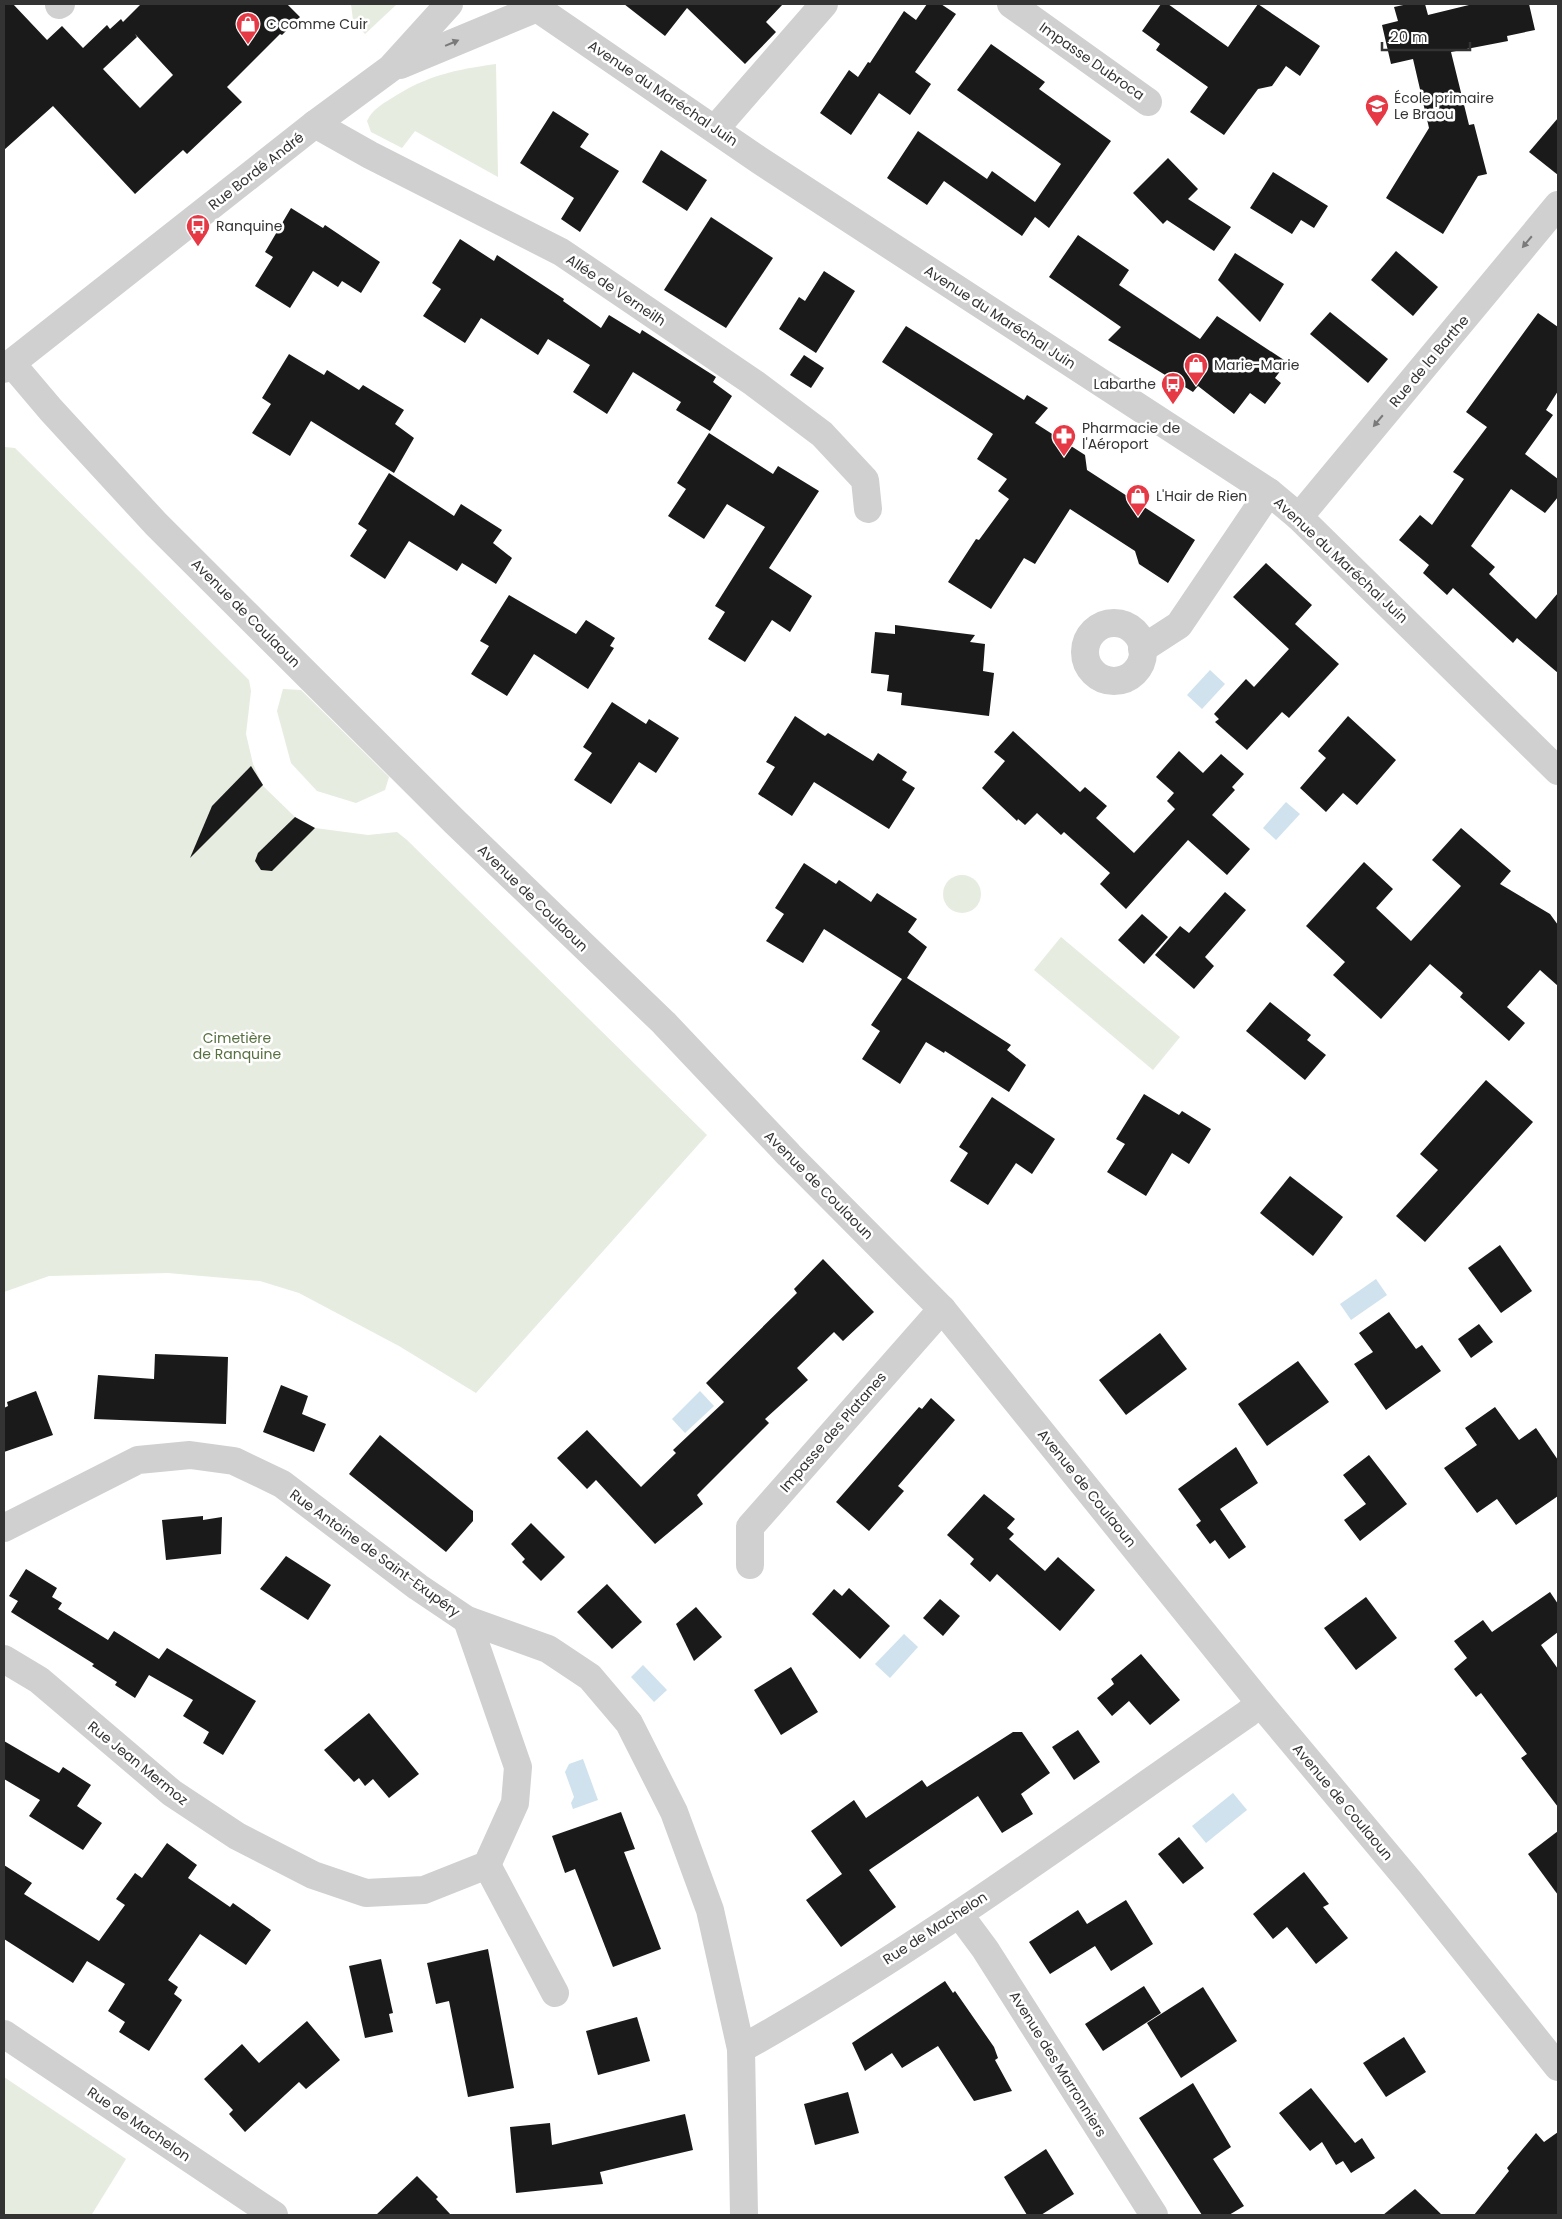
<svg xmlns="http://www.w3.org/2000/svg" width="1562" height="2219" font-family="Poppins,sans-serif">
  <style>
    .green { fill: #e6ecdf }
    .water { fill: #cfe2ee }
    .building { fill: #1a1a1a; fill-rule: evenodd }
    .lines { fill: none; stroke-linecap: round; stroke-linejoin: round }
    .minor { stroke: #d0d0d0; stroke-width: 28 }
    .oneway { fill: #7a7a7a }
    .labels { text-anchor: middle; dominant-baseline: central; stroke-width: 5; stroke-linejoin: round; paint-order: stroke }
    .poi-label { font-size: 14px; fill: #333; stroke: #fff; text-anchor: start }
    .street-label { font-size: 14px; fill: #333; stroke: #fff }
    .park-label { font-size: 14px; fill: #56703f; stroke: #fff }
  </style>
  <rect width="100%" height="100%" fill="#fff"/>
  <g class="green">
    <path d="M351,4H397L365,34L353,20Z"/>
    <path d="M496,64L498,177L415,131L402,148L371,132L367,121C373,109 381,105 392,98C428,75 454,70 496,64Z"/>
    <path d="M4,447L15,448L249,680L251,691L246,734L253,764L263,786L295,817L315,828L368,835L397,832L407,840L707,1135L476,1393L399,1346L299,1293L260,1281L168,1273L49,1276L4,1292Z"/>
    <path d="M283,689L301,690L389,777L385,790L356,803L317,791L291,763L277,711Z"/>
    <circle cx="962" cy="894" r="19"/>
    <path d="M1061,937L1180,1037L1153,1070L1034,970Z"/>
    <path d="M4,2077L126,2159L92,2214L4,2215Z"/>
  </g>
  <g class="water">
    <path d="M1210,670L1225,684L1202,709L1187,695Z"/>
    <path d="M1286,802L1300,814L1276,840L1263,828Z"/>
    <path d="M1376,1279L1387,1295L1351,1320L1340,1304Z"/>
    <path d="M700,1391L714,1406L685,1433L672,1419Z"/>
    <path d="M904,1634L918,1647L890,1678L875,1664Z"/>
    <path d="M643,1665L667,1690L654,1702L631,1677Z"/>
    <path d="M583,1759L598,1800L573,1809L571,1803L574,1797L565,1772L569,1764Z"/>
    <path d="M1233,1793L1247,1810L1206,1843L1192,1826Z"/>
  </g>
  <g class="building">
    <path d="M4,4H13L47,40L62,26L83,48L107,25L110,29L121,19L123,22L141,4H287L300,17L282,35L280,34L227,87L242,102L187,154L183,150L135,194L53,106L4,150ZM135,34L173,75L140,108L103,69L137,37Z"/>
    <path d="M624,4H783L766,22L776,32L745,64L687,8L665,36Z"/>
    <path d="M927,4H941L956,14L915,72L931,84L910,115L879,93L851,135L820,113L849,70L858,77L868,62L870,63L904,11L916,20Z"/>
    <path d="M1161,4H1168L1228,47L1258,4L1320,46L1300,76L1286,66L1272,86L1258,89L1224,135L1190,112L1208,87L1156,50L1160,44L1142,31Z"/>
    <path d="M1408,4H1425L1428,15L1473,4H1529L1535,30L1507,36L1508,41L1451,52L1469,125L1474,124L1487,174L1478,176L1443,234L1386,198L1429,128L1413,59L1391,64L1382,25L1398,21L1394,7Z"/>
    <path d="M991,44L1045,82L1039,89L1111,141L1049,228L1035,217L1022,236L944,181L927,205L887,178L918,131L987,179L992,171L1035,202L1061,164L957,90Z"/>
    <path d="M553,111L589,134L580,147L619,171L580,232L561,219L574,198L520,163Z"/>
    <path d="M1558,118V175L1529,152Z"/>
    <path d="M661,150L707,180L687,211L642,182Z"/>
    <path d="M1168,158L1198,189L1188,199L1231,227L1214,251L1167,220L1163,224L1133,193Z"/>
    <path d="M1273,172L1328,206L1314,228L1301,220L1292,234L1250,208Z"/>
    <path d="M291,208L323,228L325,225L380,262L361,293L342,281L338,287L313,271L290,308L255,286L273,257L265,252Z"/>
    <path d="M711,217L773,258L726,328L664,290Z"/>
    <path d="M1078,235L1129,270L1119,285L1200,339L1217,316L1287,362L1275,378L1281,383L1265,404L1250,393L1234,414L1198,386L1193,392L1108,340L1121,327L1049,277Z"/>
    <path d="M460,239L494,261L497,255L564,299L563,301L601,328L609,315L640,334L642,330L716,377L713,382L732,396L710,431L676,410L681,402L633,372L607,414L573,392L590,365L548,339L538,355L481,318L465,343L423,316L441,289L432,283Z"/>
    <path d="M1396,251L1438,287L1413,316L1371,280Z"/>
    <path d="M1235,253L1284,284L1260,322L1218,280Z"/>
    <path d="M824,271L855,291L816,353L779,329L799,297L805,301Z"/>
    <path d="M1330,312L1388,359L1368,383L1310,334Z"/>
    <path d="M1538,313L1558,327V391L1546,410L1553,415L1525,454L1558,479V497L1545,513L1511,489L1471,546L1495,567L1489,574L1536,619L1558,593V673L1517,638L1513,643L1453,588L1447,595L1423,573L1429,565L1399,540L1420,515L1432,525L1464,479L1453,472L1487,427L1466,412Z"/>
    <path d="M906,326L1024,400L1027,395L1048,408L1035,423L1085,455L1087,470L1195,540L1168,583L1139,564L1135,551L1070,509L1035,564L1024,558L991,609L948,582L976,539L979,540L1009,499L998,491L1007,479L977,459L993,434L882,362Z"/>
    <path d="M289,354L324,375L327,370L359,390L363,385L404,410L395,424L414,438L394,473L311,421L290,456L252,433L271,404L262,398Z"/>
    <path d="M804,355L824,368L811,388L790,375Z"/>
    <path d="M709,433L773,474L778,466L819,491L769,568L812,596L790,632L772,620L745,662L708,639L725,612L715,606L765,527L727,504L704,539L668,516L686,489L677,483Z"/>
    <path d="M389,473L454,516L461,504L502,530L493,543L512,558L496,584L462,563L457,571L409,541L385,579L350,556L367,530L358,524Z"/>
    <path d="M1266,563L1312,605L1295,624L1339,664L1289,718L1282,712L1247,750L1215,722L1219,719L1214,714L1246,679L1254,687L1289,649L1233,597Z"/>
    <path d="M509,595L576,634L586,620L615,638L610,646L614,648L588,689L534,654L507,696L471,674L489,646L480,641Z"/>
    <path d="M895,625L975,635L970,642L985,644L983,671L994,673L989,716L901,705L902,693L887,691L889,675L871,673L875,632L895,634Z"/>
    <path d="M612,702L646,724L649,719L679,738L656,773L639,762L611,804L574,780L592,753L583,747Z"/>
    <path d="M795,716L825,736L828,733L873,761L878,753L907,772L902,780L915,788L889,829L814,782L792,816L758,794L775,767L766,762Z"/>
    <path d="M1348,716L1396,760L1357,805L1343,793L1326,812L1300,788L1326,758L1318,751Z"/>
    <path d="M1013,731L1080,792L1085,787L1107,806L1096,818L1134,853L1175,809L1167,801L1174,793L1156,777L1179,751L1203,773L1221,754L1244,774L1232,787L1235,790L1212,815L1250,849L1227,875L1188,840L1126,909L1100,884L1110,873L1064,832L1061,835L1037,813L1025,825L1018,819L1017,821L982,788L1005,761L994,752Z"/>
    <path d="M251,766L263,785L190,858L212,806Z"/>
    <path d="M295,817L315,828L272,871L261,870L255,861L258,853Z"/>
    <path d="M1461,828L1511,871L1500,884L1550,914L1558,925V986L1540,970L1507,1007L1525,1023L1509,1041L1460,997L1463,993L1430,964L1381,1019L1333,975L1345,962L1306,926L1364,862L1393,889L1376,908L1411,941L1461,886L1432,860Z"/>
    <path d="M804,863L836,884L839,880L871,902L877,893L917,919L908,932L927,947L907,978L1011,1045L1007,1050L1026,1065L1009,1092L945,1051L944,1053L926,1042L900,1084L862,1059L880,1031L871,1025L902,979L824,929L803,963L766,941L784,914L775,908Z"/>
    <path d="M1225,892L1246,910L1205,957L1214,966L1194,989L1155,955L1180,926L1189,933Z"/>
    <path d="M1142,914L1168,937L1144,964L1118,940Z"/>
    <path d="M1270,1002L1311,1035L1307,1040L1326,1055L1305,1080L1246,1031Z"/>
    <path d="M1486,1080L1533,1122L1425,1242L1396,1216L1438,1170L1420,1154Z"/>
    <path d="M1144,1094L1179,1115L1182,1111L1211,1129L1189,1164L1172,1153L1146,1196L1107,1172L1125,1144L1116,1139Z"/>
    <path d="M992,1097L1055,1139L1032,1174L1016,1163L988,1205L950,1181L968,1153L959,1147Z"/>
    <path d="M1290,1176L1343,1217L1313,1256L1260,1213Z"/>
    <path d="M1500,1245L1532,1291L1501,1313L1468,1268Z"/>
    <path d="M823,1259L874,1312L843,1341L834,1332L797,1368L808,1380L765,1419L769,1423L697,1495L703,1504L655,1544L596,1480L587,1489L557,1458L587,1430L641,1487L676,1453L673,1450L724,1402L706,1383L797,1293L794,1289Z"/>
    <path d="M1389,1312L1416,1349L1422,1345L1441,1371L1386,1410L1354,1364L1373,1352L1359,1333Z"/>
    <path d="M1479,1324L1493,1342L1471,1358L1458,1339Z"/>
    <path d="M1160,1333L1187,1369L1126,1415L1099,1380Z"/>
    <path d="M155,1354L228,1357L226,1424L94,1419L98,1375L154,1379Z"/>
    <path d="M1298,1361L1329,1402L1267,1446L1238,1404Z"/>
    <path d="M281,1385L308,1396L302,1414L326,1424L314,1452L263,1432Z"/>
    <path d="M36,1391L53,1435L4,1452V1408L8,1406L7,1402Z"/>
    <path d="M931,1398L955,1420L898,1486L904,1491L869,1531L836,1502L919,1407L922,1409Z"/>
    <path d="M1495,1407L1519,1440L1536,1428L1558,1460V1496L1516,1525L1497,1499L1477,1513L1444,1468L1477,1445L1465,1428Z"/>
    <path d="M380,1435L473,1511V1521L446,1552L349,1474Z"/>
    <path d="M1236,1447L1258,1483L1220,1509L1246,1547L1229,1559L1215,1540L1210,1544L1196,1525L1201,1521L1178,1489Z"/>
    <path d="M1369,1455L1407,1504L1360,1541L1344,1520L1366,1504L1343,1475Z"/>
    <path d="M984,1494L1015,1519L1007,1528L1014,1534L1009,1539L1045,1571L1058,1557L1095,1590L1060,1631L997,1574L990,1582L970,1564L974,1559L947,1535Z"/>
    <path d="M203,1516V1520L222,1517L221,1554L166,1560L162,1520Z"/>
    <path d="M531,1523L565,1557L541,1581L522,1562L525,1559L511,1544Z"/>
    <path d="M286,1556L331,1585L308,1620L260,1589Z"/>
    <path d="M26,1569L57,1588L52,1597L62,1603L58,1609L108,1640L114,1631L159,1659L167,1648L256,1701L223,1755L203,1743L209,1732L183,1716L193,1700L149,1675L135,1698L115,1685L117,1682L92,1666L94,1664L11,1612L18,1601L9,1596Z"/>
    <path d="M607,1584L642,1622L612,1649L577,1612Z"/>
    <path d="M849,1588L890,1626L860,1659L812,1614L834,1589L842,1596Z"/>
    <path d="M1550,1592L1558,1604V1632L1541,1645L1558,1669V1807L1521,1758L1527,1754L1481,1693L1476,1697L1454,1669L1467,1658L1454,1641L1483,1620L1492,1632Z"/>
    <path d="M1366,1597L1397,1638L1356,1670L1324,1628Z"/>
    <path d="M940,1599L960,1616L943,1636L923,1618Z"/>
    <path d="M696,1607L722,1637L694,1661L676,1624Z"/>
    <path d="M1141,1654L1180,1700L1150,1725L1129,1701L1112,1716L1097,1698L1114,1684L1111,1679Z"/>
    <path d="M791,1667L818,1712L781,1735L754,1690Z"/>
    <path d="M369,1713L419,1774L389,1798L373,1779L365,1786L359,1778L354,1782L324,1750Z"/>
    <path d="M1078,1730L1100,1762L1074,1780L1052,1747Z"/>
    <path d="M1013,1732H1022L1050,1773L1021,1794L1033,1814L1002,1833L978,1796L869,1870L896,1907L841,1947L806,1900L842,1874L811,1831L854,1800L866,1818L922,1780L927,1787Z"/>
    <path d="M4,1741L59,1773L63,1767L91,1785L77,1806L102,1823L83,1850L29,1816L40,1800L4,1779Z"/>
    <path d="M621,1812L635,1849L624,1852L661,1949L613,1967L575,1869L565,1873L552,1836Z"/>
    <path d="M1558,1831V1895L1528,1854Z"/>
    <path d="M1179,1837L1204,1868L1183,1884L1158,1854Z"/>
    <path d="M167,1843L197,1865L188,1878L230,1907L233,1903L271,1930L246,1965L200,1934L168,1980L178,1987L174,1994L182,2000L149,2051L119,2032L125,2022L108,2011L125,1984L87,1961L73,1983L4,1939V1865L32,1883L24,1894L99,1941L125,1905L116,1899L135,1873L142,1878Z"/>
    <path d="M1304,1872L1329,1904L1323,1907L1348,1938L1316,1964L1287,1927L1273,1939L1253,1914Z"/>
    <path d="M1126,1900L1153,1944L1111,1971L1095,1946L1050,1974L1029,1942L1078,1910L1087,1924Z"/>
    <path d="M488,1949L514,2088L468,2097L449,2001L436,2004L427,1963Z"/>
    <path d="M381,1959L393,2013L389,2014L393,2032L365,2038L349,1966Z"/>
    <path d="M945,1981L953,1993L955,1991L994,2047L998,2058L995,2060L1012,2091L974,2101L938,2046L902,2068L892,2053L865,2071L852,2043Z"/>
    <path d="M1144,1986L1161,2013L1103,2051L1085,2024Z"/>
    <path d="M1203,1987L1237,2041L1181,2078L1147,2023Z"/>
    <path d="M637,2017L650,2061L598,2075L586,2031Z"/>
    <path d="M307,2021L340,2060L306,2089L299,2082L245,2132L229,2114L233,2110L204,2079L242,2044L259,2063Z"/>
    <path d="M1404,2037L1426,2072L1386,2097L1363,2063Z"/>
    <path d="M1193,2083L1231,2147L1213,2159L1244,2206L1229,2215H1202L1139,2118Z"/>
    <path d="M1311,2088L1355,2143L1362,2138L1375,2158L1351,2173L1343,2161L1336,2165L1322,2142L1310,2151L1279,2113Z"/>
    <path d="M848,2092L859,2133L815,2145L804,2104Z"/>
    <path d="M685,2114L693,2150L600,2172L603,2184L516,2193L510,2127L550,2123L552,2145Z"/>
    <path d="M1558,2132V2215H1474L1509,2171L1507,2168L1536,2133L1544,2142Z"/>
    <path d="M1046,2149L1074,2194L1041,2215H1027L1004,2177Z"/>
    <path d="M417,2176L438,2197L436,2199L451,2215H376Z"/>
    <path d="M1415,2189L1442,2215H1383Z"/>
  </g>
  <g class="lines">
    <g class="minor">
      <path d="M531,4L759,160L1269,492L1299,517L1558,771"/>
      <path d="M1011,4L1148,102"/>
      <path d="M59,5L61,4"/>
      <path d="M400,65L537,8"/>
      <path d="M315,124L370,155L561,252L754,383L822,434L865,480L868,509"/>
      <path d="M715,129L824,4"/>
      <path d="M12,364L51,410L156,524L454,821L664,1023L789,1155L942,1309L1260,1703L1410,1882L1558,2067"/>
      <path d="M4,369L315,124L391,68L449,4"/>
      <path d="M1299,517L1558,205"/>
      <circle cx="1114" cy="652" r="29"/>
      <path d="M1142,649L1179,625L1269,492"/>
      <path d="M4,1528L138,1460L190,1455L234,1461L282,1484L418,1587L467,1620L548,1649L590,1677L629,1723L674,1812L710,1910L741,2049"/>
      <path d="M750,1565V1527L942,1309"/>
      <path d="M4,1659L39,1680L172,1793L237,1836L313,1875L366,1893L424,1890L487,1865L515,1803L518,1767L467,1620"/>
      <path d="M487,1865L555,1993"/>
      <path d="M959,1914L985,1949L1154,2215"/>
      <path d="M4,2034L274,2215"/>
      <path d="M744,2215L741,2049C918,1950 1081,1829 1247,1714L1260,1703"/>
    </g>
  </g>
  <defs><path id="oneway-solid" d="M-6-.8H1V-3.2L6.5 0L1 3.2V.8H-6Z" transform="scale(1.25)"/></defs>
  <g class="oneway">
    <use href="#oneway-solid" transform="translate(452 43) rotate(-23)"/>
    <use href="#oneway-solid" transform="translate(1527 242) rotate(130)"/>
    <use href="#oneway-solid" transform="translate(1378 421) rotate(130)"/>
  </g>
  <defs>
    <g id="shop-pin" transform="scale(1.25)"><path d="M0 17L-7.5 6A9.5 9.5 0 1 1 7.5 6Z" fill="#e63946" stroke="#fff"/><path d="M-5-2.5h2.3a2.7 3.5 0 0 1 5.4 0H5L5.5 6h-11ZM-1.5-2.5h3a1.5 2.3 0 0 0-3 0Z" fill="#fff"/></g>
    <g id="school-pin" transform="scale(1.25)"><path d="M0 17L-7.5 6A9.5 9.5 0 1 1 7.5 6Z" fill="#e63946" stroke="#fff"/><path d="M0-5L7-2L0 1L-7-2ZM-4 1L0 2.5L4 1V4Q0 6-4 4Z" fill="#fff"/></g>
    <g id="bus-pin" transform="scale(1.25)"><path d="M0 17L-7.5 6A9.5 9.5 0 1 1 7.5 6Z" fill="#e63946" stroke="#fff"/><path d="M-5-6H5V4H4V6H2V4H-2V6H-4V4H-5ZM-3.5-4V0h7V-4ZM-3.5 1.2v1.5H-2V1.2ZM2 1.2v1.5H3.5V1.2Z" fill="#fff"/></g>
    <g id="pharmacy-pin" transform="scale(1.25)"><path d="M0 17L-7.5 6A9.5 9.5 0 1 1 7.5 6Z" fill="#e63946" stroke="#fff"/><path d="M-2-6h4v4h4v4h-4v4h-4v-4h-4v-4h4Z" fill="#fff"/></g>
  </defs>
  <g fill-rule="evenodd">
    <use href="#shop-pin" x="248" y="24"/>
    <use href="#school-pin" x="1377" y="106"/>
    <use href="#bus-pin" x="198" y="226"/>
    <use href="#shop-pin" x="1196" y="365"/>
    <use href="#bus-pin" x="1173" y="384"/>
    <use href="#pharmacy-pin" x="1064" y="436"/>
    <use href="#shop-pin" x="1138" y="496"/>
  </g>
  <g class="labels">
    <g class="poi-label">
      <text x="266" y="24">C comme Cuir</text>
      <text x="1394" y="98">École primaire<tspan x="1394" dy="16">Le Braou</tspan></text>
      <text x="216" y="226">Ranquine</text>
      <text x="1214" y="365">Marie-Marie</text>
      <text x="1156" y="384" text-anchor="end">Labarthe</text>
      <text x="1082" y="428">Pharmacie de<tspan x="1082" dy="16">l'Aéroport</tspan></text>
      <text x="1156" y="496">L'Hair de Rien</text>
    </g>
    <g class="street-label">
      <text transform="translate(1092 61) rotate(35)">Impasse Dubroca</text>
      <text transform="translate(663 93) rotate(34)">Avenue du Maréchal Juin</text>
      <text transform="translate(256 171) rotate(-38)">Rue Bordé André</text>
      <text transform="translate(616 290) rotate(34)">Allée de Verneilh</text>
      <text transform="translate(1000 317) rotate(33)">Avenue du Maréchal Juin</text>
      <text transform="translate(1429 361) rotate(-50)">Rue de la Barthe</text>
      <text transform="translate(1341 560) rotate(43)">Avenue du Maréchal Juin</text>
      <text transform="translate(246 613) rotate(45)">Avenue de Coulaoun</text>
      <text transform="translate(533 898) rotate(44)">Avenue de Coulaoun</text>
      <text transform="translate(819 1185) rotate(45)">Avenue de Coulaoun</text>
      <text transform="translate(833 1432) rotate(-49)">Impasse des Platanes</text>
      <text transform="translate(1087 1488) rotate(51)">Avenue de Coulaoun</text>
      <text transform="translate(375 1553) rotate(36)">Rue Antoine de Saint-Exupéry</text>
      <text transform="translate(138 1763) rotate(39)">Rue Jean Mermoz</text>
      <text transform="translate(1343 1802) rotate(50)">Avenue de Coulaoun</text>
      <text transform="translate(935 1928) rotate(-33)">Rue de Machelon</text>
      <text transform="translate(1058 2064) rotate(58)">Avenue des Marronniers</text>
      <text transform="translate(139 2124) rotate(34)">Rue de Machelon</text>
    </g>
    <g class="park-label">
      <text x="237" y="1038">Cimetière<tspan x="237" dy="16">de Ranquine</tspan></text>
    </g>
  </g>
  <rect width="1562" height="2219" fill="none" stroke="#333333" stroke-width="10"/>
  <path d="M1382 42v8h88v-8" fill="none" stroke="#333333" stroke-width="2.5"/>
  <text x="1390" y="42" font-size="15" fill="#333333" stroke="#ffffff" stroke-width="4" paint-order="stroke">20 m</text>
</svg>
